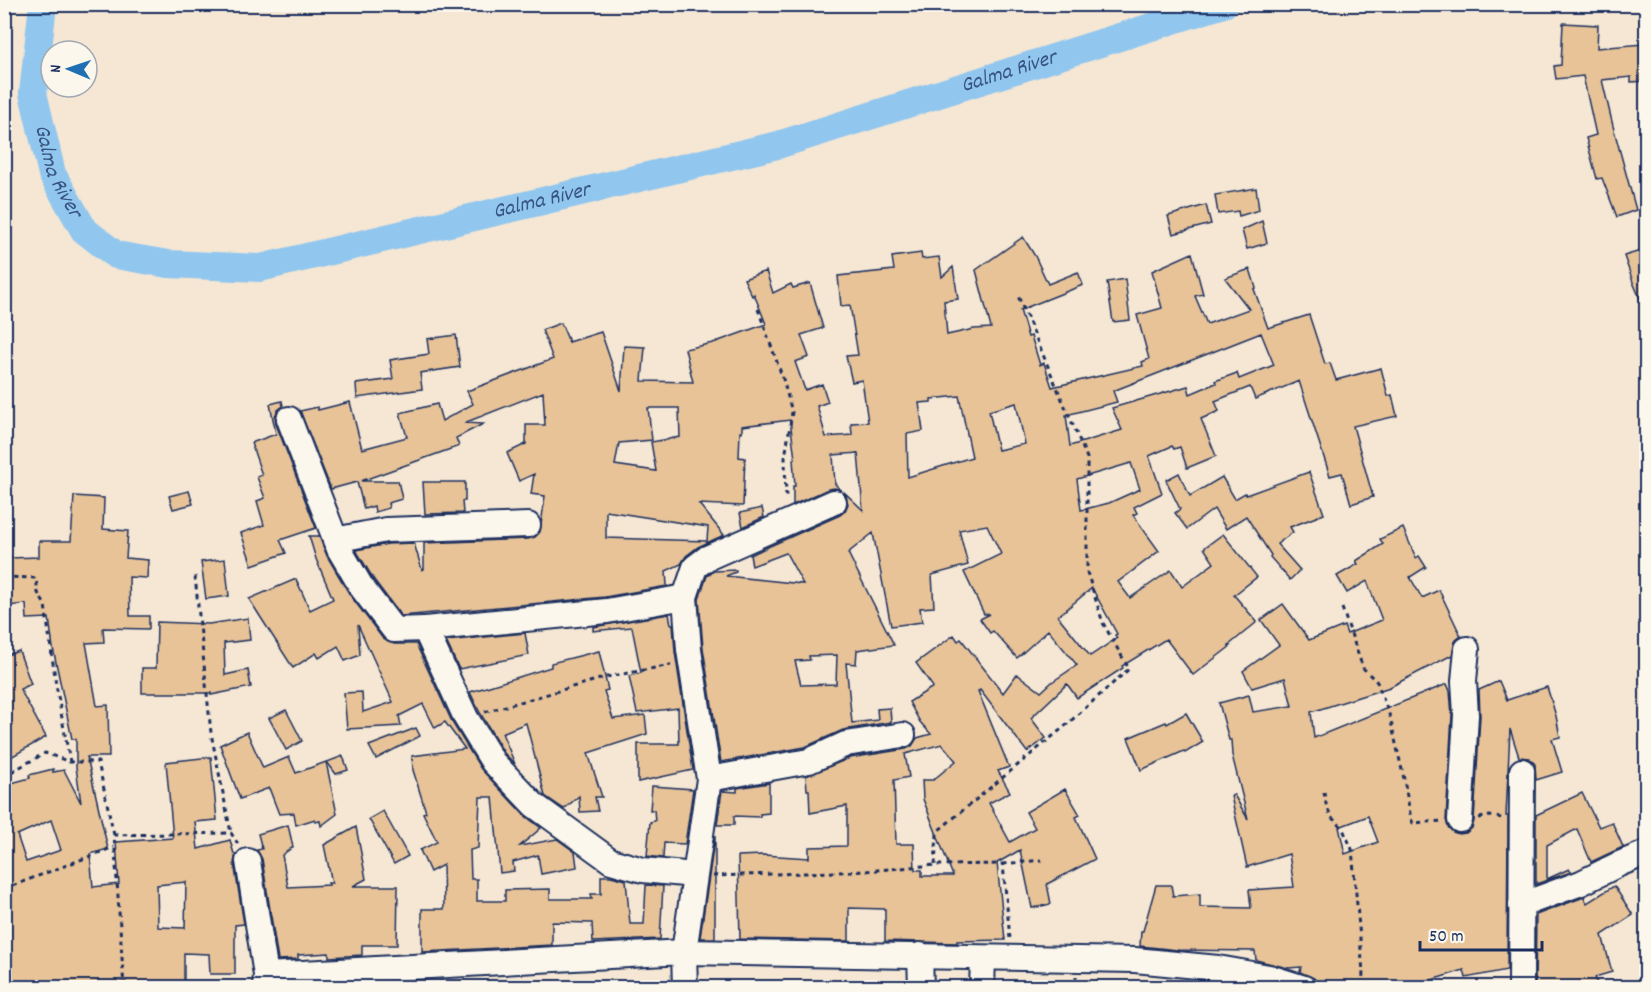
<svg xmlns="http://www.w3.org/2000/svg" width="1651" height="992" font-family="Dekko,sans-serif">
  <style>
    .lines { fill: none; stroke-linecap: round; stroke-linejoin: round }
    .river { stroke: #91c6ef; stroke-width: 28 }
    .building { fill: #e8c398; stroke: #1b2f5e; stroke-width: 1.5; fill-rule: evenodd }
    .minor-casing { stroke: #1b2f5e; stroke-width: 28 }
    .path { stroke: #1b2f5e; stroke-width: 3; stroke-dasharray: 4.5 4.5; stroke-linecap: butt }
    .minor { stroke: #fbf7ec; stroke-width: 24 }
    .labels { text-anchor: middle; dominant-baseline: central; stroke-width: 6; stroke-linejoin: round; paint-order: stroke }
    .water-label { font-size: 22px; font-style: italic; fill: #385582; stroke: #fbf7ec }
  </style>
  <rect width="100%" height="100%" fill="#f5e7d3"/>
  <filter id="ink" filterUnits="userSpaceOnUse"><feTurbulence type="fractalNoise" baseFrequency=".0167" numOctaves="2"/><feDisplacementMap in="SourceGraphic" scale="12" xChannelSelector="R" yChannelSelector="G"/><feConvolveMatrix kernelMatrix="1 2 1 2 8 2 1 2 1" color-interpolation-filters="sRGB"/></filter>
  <g filter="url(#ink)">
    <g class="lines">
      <path class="river" id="s1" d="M43,4L33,93L52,174L84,230L116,255L168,264L260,268L778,145L1224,4"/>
    </g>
    <g class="building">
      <path d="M1563,23L1598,25L1597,48L1644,44L1647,81L1631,82V77L1602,80L1613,126L1636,210L1617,217L1602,178L1597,179L1586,138L1596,135L1583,76L1556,79L1554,66L1561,65Z"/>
      <path d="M1256,188L1259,210L1239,216L1238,211L1218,214L1215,195Z"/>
      <path d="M1206,205L1211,224L1173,234L1168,216Z"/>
      <path d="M1262,221L1267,243L1247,249L1242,230Z"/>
      <path d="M1023,237L1035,256L1048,284L1078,272L1083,285L1020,310L1028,337L1031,336L1040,365L1044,363L1052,387L1143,366L1142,362L1149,359L1137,315L1162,308L1152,271L1192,253L1203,294L1195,296L1207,324L1249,309L1225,278L1250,269L1256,288L1254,289L1268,328L1309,315L1325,364L1330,363L1336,380L1381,368L1388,396L1392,395L1397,416L1353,426L1373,497L1351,504L1342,473L1330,476L1299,381L1255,399L1250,387L1215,401L1219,411L1201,419L1216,456L1187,468L1180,447L1174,449L1172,446L1149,456L1162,493L1134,507L1137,513L1133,515L1159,551L1118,582L1130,598L1171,570L1182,587L1214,563L1204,548L1223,534L1257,577L1234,595L1257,622L1229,645L1231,646L1193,675L1166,639L1122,666L1123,668L1077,698L1067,684L1031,718L1046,738L1027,752L980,690L978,691L1009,767L998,771L1010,792L989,803L1010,842L1035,828L1026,812L1065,789L1080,815L1076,817L1095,859L1047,884L1051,904L1032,908L1020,850L997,863L1005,940L957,941V943L885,941V909L849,908V941L740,939L738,856L763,855L809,858V847L847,846V806L810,813L809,790H807L806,776L850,758L906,749L912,746L917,738L931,734L920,722L909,702L933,687L916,663L954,635L958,641L961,639L1003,693L1017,674L1041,692L1052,682L1077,665L1048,630L1017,658L993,631L990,633L980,619L990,614H984L964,572L1001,554L987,525L959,530L968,565L932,575L934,607L920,608L922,622L891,626L873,533L848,553L894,645L857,650L856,664L846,663L852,723L878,720L877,709L890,708L891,722L843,730L805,747L721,762L703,648L699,599L707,576L714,571L736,570V572L726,576L803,584L786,553L752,566L750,555L840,515L845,511L848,504L845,493L863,510L858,453L833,455L835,484L841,490L835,488L828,489L793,505V486H795L793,459H795L790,420L742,426V432H740L739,457L745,458L743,506L699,504L724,535L698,547L686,556L681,564L666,571L667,586L605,597L401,616L374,580L356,550L388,544L414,543L422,570L424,569V543L528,539L535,537L540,532L545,496L531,494L534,474L519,481L507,453L526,444V425H545L543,392L464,423L483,424L456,438L459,446L361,481H398L402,499L388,503L389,508L375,512L374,506L364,509L357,482L331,489L300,411L318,407V410L350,402L362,449L407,437L400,413L437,404L442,421L473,404L467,391L553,359L542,330L561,323L569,342L601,332L621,391L624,346L645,347L642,381L693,382L685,349L713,343L766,324L754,294L752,296L744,279L766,271L773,293L791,284L793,288L810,283L823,328L801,335L809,357L795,362L805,390L822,384L828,402L817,406L826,437L852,435L851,423L868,422L862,380L852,382L846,356L858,355L850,305L841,306L838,276L894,270L892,257L921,253L922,259L939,257L942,277L953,267L958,299L944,301L947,335L974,329L991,328L976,270ZM1261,333L1274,365L1239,379L1237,373L1215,381L1216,383L1190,394L1188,386L1112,408L1122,430L1070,446L1066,415L1117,402L1113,391ZM959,396L972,457L908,477L907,434L923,431L919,403L931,402V399ZM1016,403L1025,444L998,450L989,411ZM648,408H679L680,437L651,442L656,471L615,465L619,443L652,440ZM1131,463L1140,489L1109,503L1081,510L1077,479ZM606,511L708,527L707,541L606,538ZM1092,588L1117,634L1115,635L1117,638L1090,656L1058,616ZM837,655L836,684L801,685L795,661L810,660L809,656ZM942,744L956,761L933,780H922L923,799L953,876H922V870H915L914,844H896L894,780L909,777L905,754Z"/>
      <path d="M1647,249V315L1633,282L1624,256Z"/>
      <path d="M1125,279L1130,320L1113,322L1107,282Z"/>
      <path d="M456,335L460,367L420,373L422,389L357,398L356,384L393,379L390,360L429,354L427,339Z"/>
      <path d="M282,401L283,406L278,410L275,416L276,424L316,528L280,540L286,553L252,565L241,533L264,525L257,501L265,498L257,477L262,475L251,443L276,434L270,404Z"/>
      <path d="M1309,472L1324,514L1290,527L1293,532L1277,544L1300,570L1290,580L1270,557L1271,555L1246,516L1226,529L1214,509L1187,529L1175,513L1180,509L1166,480L1179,473L1190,496L1222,477L1235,499L1245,493L1246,495Z"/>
      <path d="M423,482H465V501H462L463,513L425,514Z"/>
      <path d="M189,491L193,504L173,509L169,496Z"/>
      <path d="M74,496L104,498L103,529L128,531L126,558L148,560L147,578L129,577L130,616H149V629L103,628L104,642L86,643L97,706L108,705L109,757H87L108,849L90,854L93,887L119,884L116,842L173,838L166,762L211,757L217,820L195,822L198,849L230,840L234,854H236L234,863L244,924L235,925V974H210L209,954L184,953V987H126V982L91,984V987H4L6,970L4,785L30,778L29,775L53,769V772L64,770L81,803L76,767V739H72L53,648L49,618L27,619L26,604L7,606V596H4V580H9V558L39,557V541H71ZM51,820L61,850L26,862L17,835ZM186,882L185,928L158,927L157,885Z"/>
      <path d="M762,508L764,517L743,527L740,513Z"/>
      <path d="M1403,528L1416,558L1419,556L1426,567L1410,577L1422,598L1439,590L1461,636L1455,641L1452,655L1390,687L1311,712L1314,738L1447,684L1450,691L1452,715L1446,820L1448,827L1453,832L1459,834L1466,833L1472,828L1474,821L1480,716L1479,690L1499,681L1507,700L1547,687L1556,716L1560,737L1552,739L1562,772L1536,780L1535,764L1529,758L1519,757L1510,729L1506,816H1508L1507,970L1466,978L1464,970L1409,987H1406L1405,983L1335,987L1318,985L1314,978L1300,972L1301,967L1288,968L1256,960L1255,951L1178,950L1140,946L1141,931H1143L1156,885H1171L1173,896L1200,894V907L1251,908L1249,890L1294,887L1289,854L1247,867L1231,796L1234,795L1248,819L1232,755L1231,740H1229L1219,703L1249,695L1253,712L1292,706L1285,678L1252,688L1243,671L1279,645L1261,620L1283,604L1309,640L1344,626L1347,634L1382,620L1367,581L1347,593L1337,576L1358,564L1356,561L1383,544L1380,539ZM1368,816L1378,842L1345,854L1339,827Z"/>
      <path d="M309,536H319L327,556L350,595L383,639L394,644H416L453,724L481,769L524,815L541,828L520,846L557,839L575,852L577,867L541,874L538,855L513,862L514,871L500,873L493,797H480L478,848L470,850L471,879H477V901H505V890L550,889V899H592L591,894H601V876H611L626,880L630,924H644L646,885L663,886L660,939L593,942L592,923L552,922V945L422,952V909H444L443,865L430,872L420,850L437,842L423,813L426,812L413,770L412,756L465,749L445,722L435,728L423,704L399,716L401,726L347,729L344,693L362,692L363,712L393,702L358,625L360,655L345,661L338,646L319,658L316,653L293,668L249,599L296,579L310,610L333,599L316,559Z"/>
      <path d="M225,559L229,596L206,599L201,562Z"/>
      <path d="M669,614L671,624H673L675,652L693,770L638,782V744H679L678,708L637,713L629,676L641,673L632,627L593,631V627Z"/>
      <path d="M248,618L250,640L224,643L225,675L248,670L251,687L211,695V693H142V668H156L157,622L209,624Z"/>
      <path d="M525,633L529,655L459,669L446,641Z"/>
      <path d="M19,651L31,684L20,689L46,737L4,761V656Z"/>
      <path d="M599,651L608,690L604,691L613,719L645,715L647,734L588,753L602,797H595L598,811L580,812L579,796L564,809L545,796L526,723L502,733L515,764L504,753L479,711L470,692L551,667V663Z"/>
      <path d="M286,710L302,741L286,750L269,718Z"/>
      <path d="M1186,713L1203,742L1185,753L1184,751L1141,770L1128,738L1166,722L1167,724Z"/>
      <path d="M416,728L420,736L376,759L369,746Z"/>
      <path d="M247,732L263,768L289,757L296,773L326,762L337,814L321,826L320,821L315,822V819L296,825L294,813L279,814L269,788L240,799L220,745Z"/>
      <path d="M343,756L348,770L336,774L327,762Z"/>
      <path d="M769,783V813L760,814V817L734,816V825H717L722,791L737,792V788Z"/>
      <path d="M652,786L693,789L685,844L664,843L663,858L647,856L650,822L655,821L654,810H650Z"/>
      <path d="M1582,793L1599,827L1612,822L1623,847L1591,862L1577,829L1547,845V879L1569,869L1571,872L1536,884V815Z"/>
      <path d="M383,811L408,856L394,864L369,819Z"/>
      <path d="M288,825L293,847L282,855L288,887L329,885L328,883H332L324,845L356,827L366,879L353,886H398L397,945H362V955L329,957V953L298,955V959L278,960L262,859L257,850L262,849L258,834Z"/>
      <path d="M715,835V938H700Z"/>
      <path d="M1614,886L1633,915L1602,935L1612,972L1595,977L1598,987H1535L1536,915L1584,897L1587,903Z"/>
    </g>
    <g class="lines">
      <g class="minor-casing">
        <g id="minor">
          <path d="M289,419L339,549L362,588L394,630L425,629"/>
          <path d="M335,540L386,530L528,525"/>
          <path d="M685,597L607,611L425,629L466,718L493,762L534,805L611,861L643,870L694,875"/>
          <path d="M709,779L809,761L846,744L903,735"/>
          <path d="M1460,820L1466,715L1464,681L1467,649"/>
          <path d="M248,861L266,975L265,988"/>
          <path d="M1521,905L1581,883L1619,864L1646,853"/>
          <path d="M920,955L921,988"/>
          <path d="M266,975L684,952L1135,960L1218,968L1269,977L1304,988"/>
          <path d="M685,988L684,952L709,779L689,650L685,597L695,567L707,558L834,502"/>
          <path d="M982,988L983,958"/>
          <path d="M1521,988L1522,771"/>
        </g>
      </g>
      <g class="path">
        <path d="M758,309L783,379L792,412L785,458L786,501"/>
        <path d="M195,576L211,733L231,833"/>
        <path d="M4,577L36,578L38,593L45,605L56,685L70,762"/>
        <path d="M1342,608L1363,668L1377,682L1390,717L1404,779L1411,819L1413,823L1442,821"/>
        <path d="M485,712L607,677L671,665"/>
        <path d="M4,776L45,753L70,762H98L114,835"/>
        <path d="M1324,792L1326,804L1331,817L1342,827L1352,849L1363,972L1362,988"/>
        <path d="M1479,818L1490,816L1502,818"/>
        <path d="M1003,864L1042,860"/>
        <path d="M935,865L937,834L939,830L1064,727L1129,669L1103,623L1087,572V458L1018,296"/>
        <path d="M713,876L866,871L935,865L1003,864L1010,939"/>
        <path d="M4,889L114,847"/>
        <path d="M124,988L114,835L231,833L238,844"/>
        <path d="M1076,988V977"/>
      </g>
      <use href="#minor" class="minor"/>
    </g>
  </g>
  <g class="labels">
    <g class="water-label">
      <text stroke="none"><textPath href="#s1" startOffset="1197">Galma River</textPath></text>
      <text stroke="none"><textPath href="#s1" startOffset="172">Galma River</textPath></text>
      <text stroke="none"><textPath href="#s1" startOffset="712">Galma River</textPath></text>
    </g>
  </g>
  <rect width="1651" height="992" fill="none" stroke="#fbf7ec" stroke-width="24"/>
  <rect x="12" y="12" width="1627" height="968" fill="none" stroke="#1b2f5e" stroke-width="2" filter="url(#ink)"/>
  <g transform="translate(69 69) rotate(272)"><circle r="28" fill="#fbf7ec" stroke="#a1a7b3" stroke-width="1.5"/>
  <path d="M0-4.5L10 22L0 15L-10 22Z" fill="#1f6fb2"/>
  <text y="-9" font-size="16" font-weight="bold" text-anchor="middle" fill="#1b2f5e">N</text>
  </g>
  <path d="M1420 941v9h122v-9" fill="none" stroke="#1b2f5e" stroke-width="3"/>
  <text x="1429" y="941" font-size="18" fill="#1b2f5e" stroke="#fbf7ec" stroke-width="4.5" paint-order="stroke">50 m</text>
</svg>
